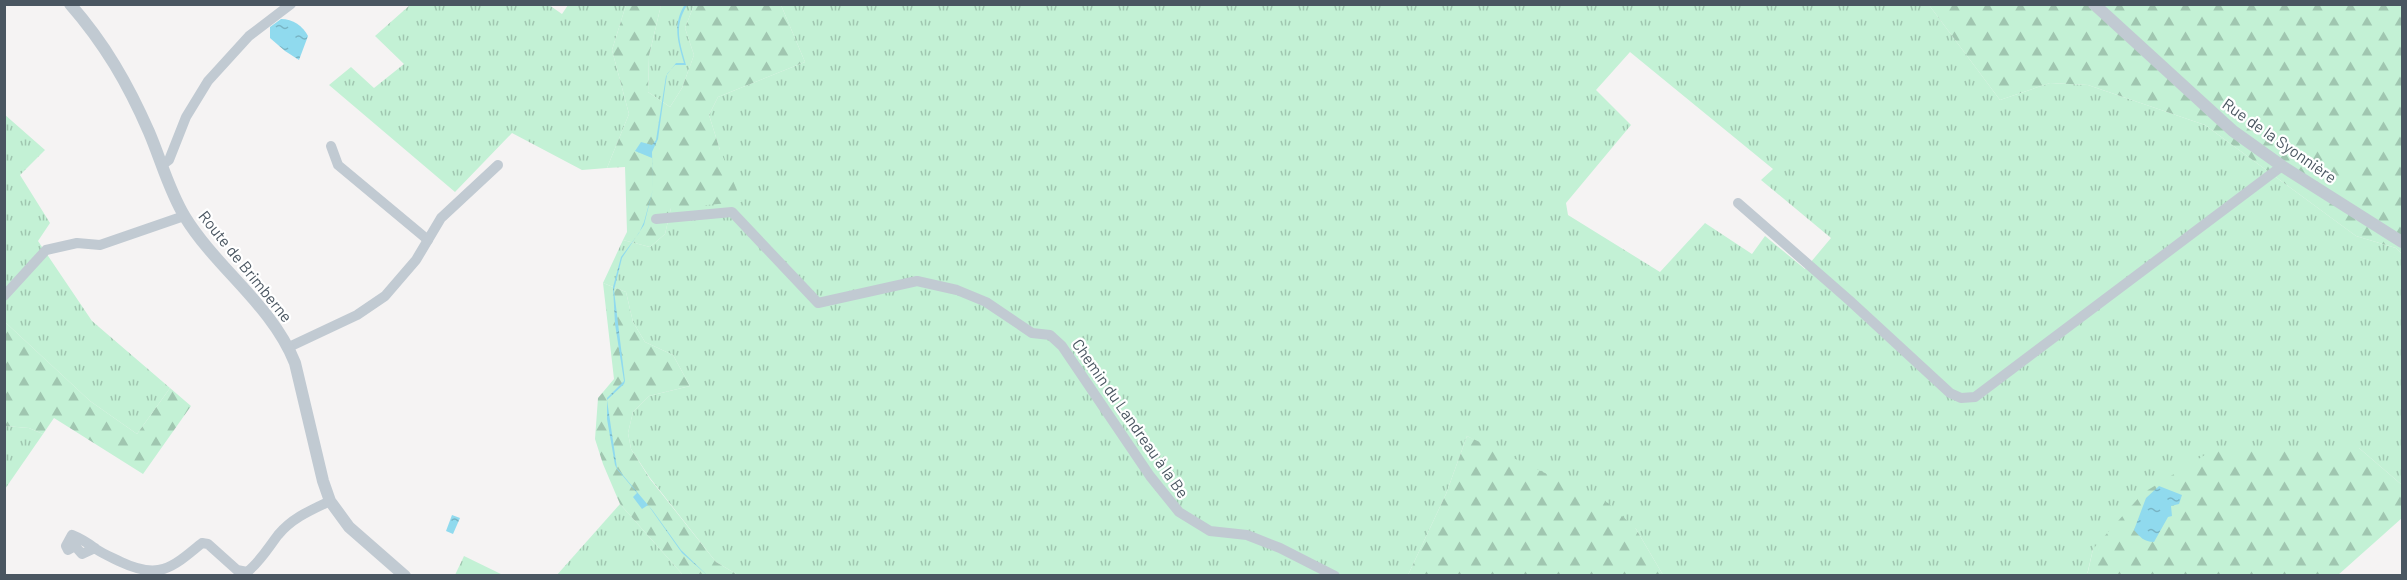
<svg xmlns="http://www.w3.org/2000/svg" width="2407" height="580" font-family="Barlow,sans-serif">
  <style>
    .grass { fill: url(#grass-tufts); fill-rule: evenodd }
    .forest { fill: url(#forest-firs) }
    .water { fill: url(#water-ripples) }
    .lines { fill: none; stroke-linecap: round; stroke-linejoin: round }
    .minor { stroke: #c1cad2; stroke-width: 10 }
    .tertiary { stroke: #c1cad2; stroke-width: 12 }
    .labels { text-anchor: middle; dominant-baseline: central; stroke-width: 4.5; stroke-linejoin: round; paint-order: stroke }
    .street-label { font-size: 16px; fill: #4a5661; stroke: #fff }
  </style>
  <defs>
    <pattern id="grass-tufts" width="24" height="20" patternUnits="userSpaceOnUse" patternTransform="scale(1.5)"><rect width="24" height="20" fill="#c3f1d5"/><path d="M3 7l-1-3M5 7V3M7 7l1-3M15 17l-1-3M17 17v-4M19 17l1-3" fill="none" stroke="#a0c6b0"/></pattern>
    <pattern id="forest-firs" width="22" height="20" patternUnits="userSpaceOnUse" patternTransform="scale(1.5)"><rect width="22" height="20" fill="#c3f1d5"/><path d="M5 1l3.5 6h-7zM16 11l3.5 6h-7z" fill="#a0c6b0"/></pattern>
    <pattern id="water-ripples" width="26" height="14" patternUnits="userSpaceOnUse" patternTransform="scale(1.5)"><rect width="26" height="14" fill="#90daee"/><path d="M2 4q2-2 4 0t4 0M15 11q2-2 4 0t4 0" fill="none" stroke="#78b4c4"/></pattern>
  </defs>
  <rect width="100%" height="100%" fill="#f5f3f3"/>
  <g class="grass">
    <path d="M410,5H549L562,14L568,5H626L612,50L629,114L607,168L582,170L512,133L455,192L329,85L351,67L374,88L404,64L375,36Z"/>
    <path d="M661,5H694L685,28L694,55L682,88L670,107L648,92L649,56Z"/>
    <path d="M781,5H1929L2000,100L2050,83L2088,85L2205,125L2356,236L2396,248L2402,254V485L2359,448L2093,549L2087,575H1663L1636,529L1467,436L1446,494L1408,575H738L716,562L650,478L631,449L628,433L633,412L649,396L690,386L673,355L645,342L633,322L626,292L603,283L623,240L650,247L665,234L671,208L720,150L709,115L718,97L805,62ZM1630,52L1773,169L1761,180L1831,238L1805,269L1765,236L1752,254L1705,223L1660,272L1568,215L1566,203L1631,125L1596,90Z"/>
    <path d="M4,114L45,150L20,175L50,223L38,241L92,321L170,388L137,434L90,401L5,322Z"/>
    <path d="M5,426L29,428L43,434L5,489Z"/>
    <path d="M620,504L683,575L556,576Z"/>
    <path d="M464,556L503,575H455Z"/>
  </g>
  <g class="forest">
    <path d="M626,5H661L649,56L648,92L670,107L682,88L694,55L685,28L694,5H781L805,62L718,97L709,115L720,150L742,202L671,208L665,234L650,247L623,240L627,232L625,167L607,168L629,114L612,50Z"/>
    <path d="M1929,5H2402V254L2396,248L2356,236L2205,125L2088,85L2050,83L2000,100Z"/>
    <path d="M603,283L626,292L633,322L645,342L673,355L690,386L649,396L633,412L628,433L631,449L650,479L716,562L738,575H683L620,504L603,464L595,439L598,398L614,379Z"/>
    <path d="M5,322L90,401L137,434L170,388L191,406L143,474L54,418L43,434L29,428L5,426Z"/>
    <path d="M1467,436L1608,503L1636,529L1663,575H1408L1446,494Z"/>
    <path d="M2359,448L2402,485V518L2338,575L2087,576L2093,549L2143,493L2213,450Z"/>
  </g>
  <g class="water">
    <path d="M685,4L687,5C674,27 679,40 686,65H675L667,74L658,139L652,152L653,189L644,225L622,258L614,290L625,381L624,384L607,400L617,468L653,511L681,550L708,576L682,553L648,505L642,509L633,497L637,493L617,469L615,465L607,419V398L624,381L615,324L613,287L621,257L639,233L644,222L653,189L652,158L635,151L641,142L652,145L656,140L666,76L676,63H684C678,42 672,25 685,4Z"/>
    <path d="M281,19C293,19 303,26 308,36L299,60L285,51L270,38V27Z"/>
    <path d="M2159,486L2182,495L2179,504L2171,506L2172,516L2168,517L2154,542C2144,542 2140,537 2134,530L2146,498Z"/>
    <path d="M452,515L460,518L453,534L446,531Z"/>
  </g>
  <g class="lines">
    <g class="minor">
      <path d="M331,146L338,165L428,240"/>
      <path d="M162,165L169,160L186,117L208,81L249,36L291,4"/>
      <path d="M1738,203L1849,300L1950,393L1961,398L1975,397L2282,166"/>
      <path d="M656,219L732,212L818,303L917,281L957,290L986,302L1032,333L1050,335L1062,346L1150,476L1179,512L1210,531L1247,535L1280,548L1335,576"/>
      <path d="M4,296L46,250L77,243L100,245L184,216"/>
      <path d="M289,347L357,315L385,296L416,260L441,218L498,165"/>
      <path d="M95,548L82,554L75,546L68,550L66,546L72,535C82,539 88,543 96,549C103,554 113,558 121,562C159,580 172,568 202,543L208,544L237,570L247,572C260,562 268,548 278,535C292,518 311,510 330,501"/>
    </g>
    <g class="tertiary">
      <path d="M70,4C105,44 128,84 149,132C161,160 169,191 185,217C217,269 272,305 295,363L323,481L330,501L349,527L405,576"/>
      <path d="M2094,4L2233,131L2282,166L2402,242"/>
    </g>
  </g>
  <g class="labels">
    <g class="street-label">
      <text transform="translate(2280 140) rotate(35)">Rue de la Syonnière</text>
      <text transform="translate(246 266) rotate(51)">Route de Brimberne</text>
      <text transform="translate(1131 418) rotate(55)">Chemin du Landreau à la Be</text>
    </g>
  </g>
  <rect width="2407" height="580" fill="none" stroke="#4a5661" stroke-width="12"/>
</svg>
